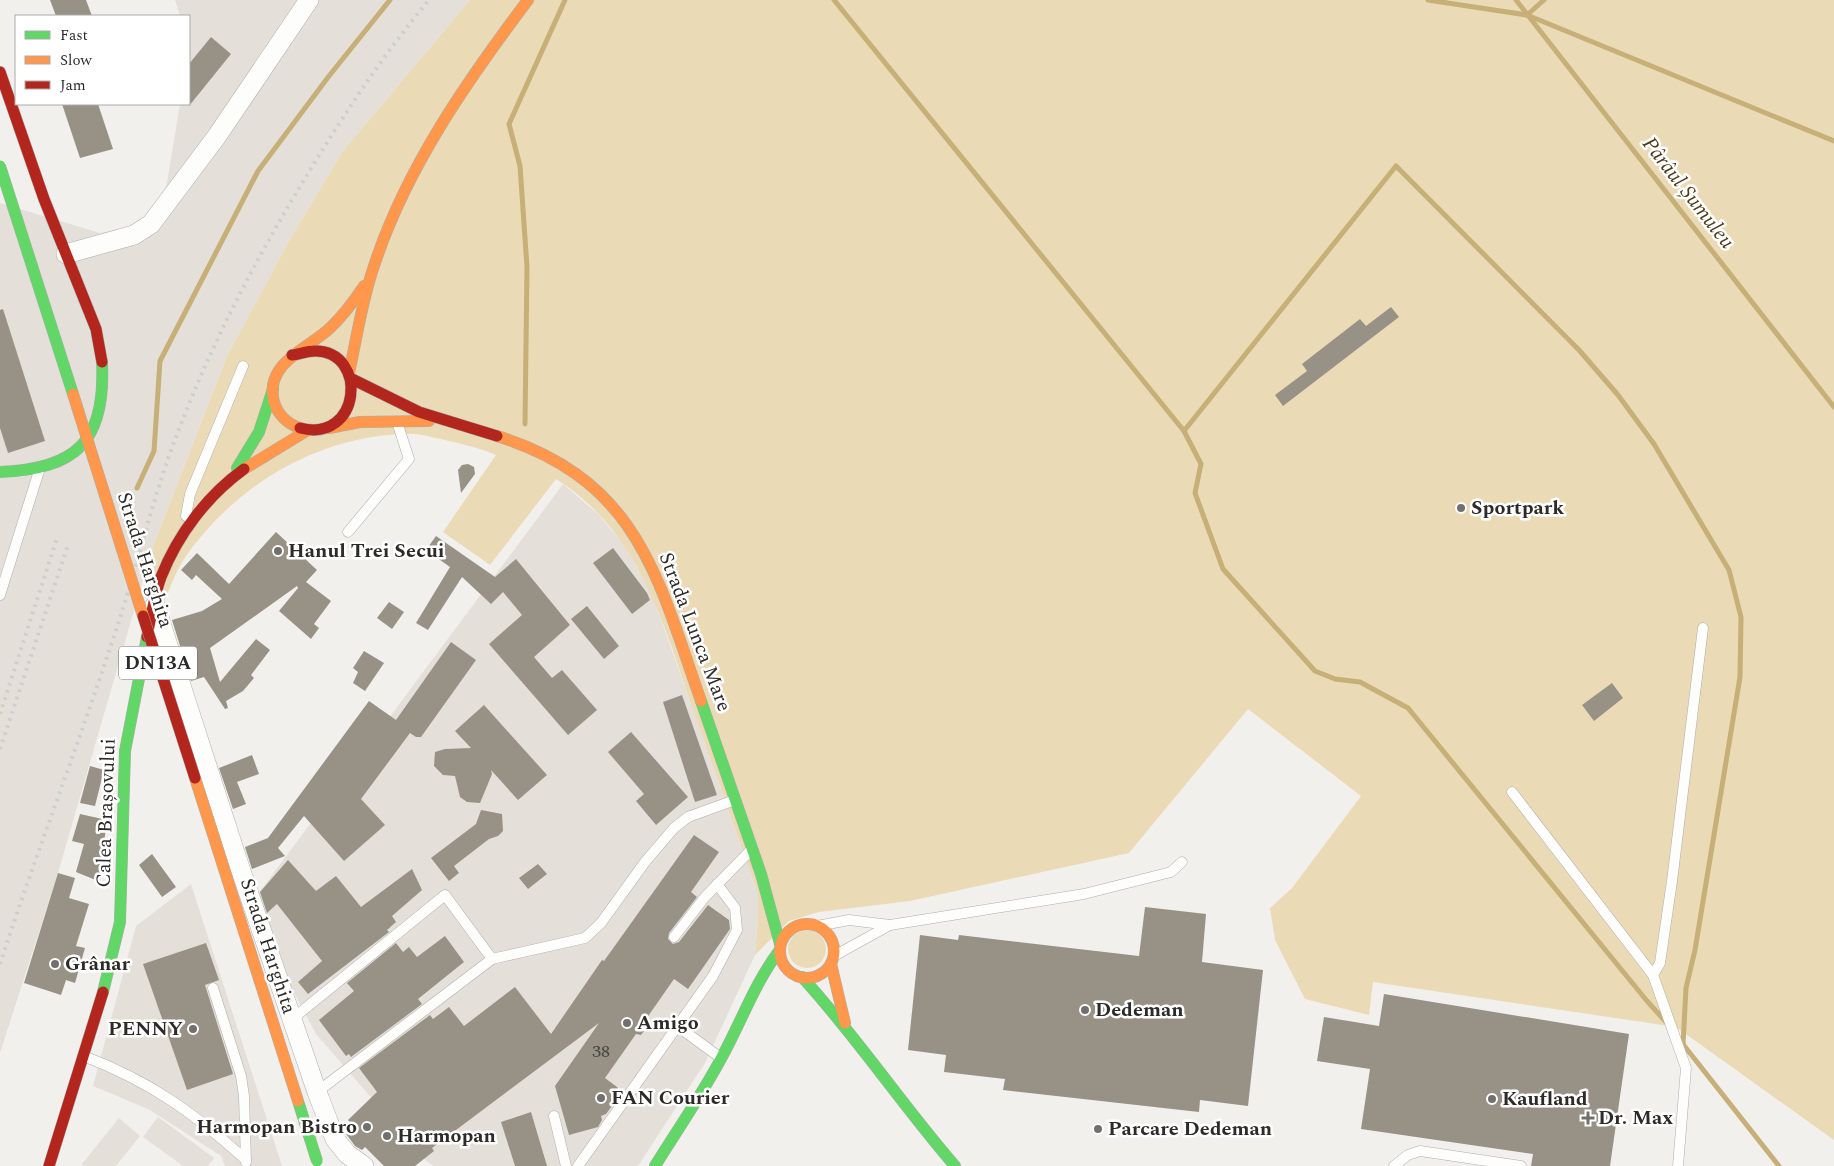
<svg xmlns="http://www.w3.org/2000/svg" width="1834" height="1166" font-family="Spectral,serif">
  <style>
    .built { fill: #e4e0d9 }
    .green { fill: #ebdab6 }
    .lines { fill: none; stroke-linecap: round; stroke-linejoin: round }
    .stream { stroke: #c7af78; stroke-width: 5 }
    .building { fill: #989286 }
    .lane-casing { stroke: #aeadab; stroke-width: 11 }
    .street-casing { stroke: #aeadab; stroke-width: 20 }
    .fast-casing { stroke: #aeadab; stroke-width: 12 }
    .slow-casing { stroke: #aeadab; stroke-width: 12 }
    .jam-casing { stroke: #aeadab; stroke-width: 12 }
    .lane { stroke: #fdfdfc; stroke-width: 10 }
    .street { stroke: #fdfdfc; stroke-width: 19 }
    .fast { stroke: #63d668; stroke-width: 11 }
    .slow { stroke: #ff974d; stroke-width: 11 }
    .jam { stroke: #b3261e; stroke-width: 11 }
    .rail { stroke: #cecece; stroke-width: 4; stroke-dasharray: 2.5 5; stroke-linecap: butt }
    .fast-bridge-casing { stroke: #aeadab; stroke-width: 12; stroke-linecap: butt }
    .slow-bridge-casing { stroke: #aeadab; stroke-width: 12; stroke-linecap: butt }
    .jam-bridge-casing { stroke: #aeadab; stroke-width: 12; stroke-linecap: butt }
    .fast-bridge { stroke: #63d668; stroke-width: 11 }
    .slow-bridge { stroke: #ff974d; stroke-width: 11 }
    .jam-bridge { stroke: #b3261e; stroke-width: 11 }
    .poi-dot { fill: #71706e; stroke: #fff; stroke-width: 2 }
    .labels { text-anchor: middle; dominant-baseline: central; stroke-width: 5; stroke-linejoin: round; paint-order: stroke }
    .number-label { font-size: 18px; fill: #474540 }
    .shield { fill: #fff; stroke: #6b6b69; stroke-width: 1 }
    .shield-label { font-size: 19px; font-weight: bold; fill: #2c2b29 }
    .poi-label { font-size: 20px; font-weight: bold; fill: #2c2b29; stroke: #fff; text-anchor: start }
    .street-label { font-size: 20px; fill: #2c2b29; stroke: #fff }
    .water-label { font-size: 21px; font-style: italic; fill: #4b3c1b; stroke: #fff }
  </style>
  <rect width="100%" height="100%" fill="#f2f0ed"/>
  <g class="built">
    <path d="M175,0H470L343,151L288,243L227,356L151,552L58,873L0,1053V203L100,233L140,225L162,212L180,104H189V16H180Z"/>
    <path d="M563,484L598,514L625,546L652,594L758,894V920L755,955L705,1063L638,1166H434L426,1161L316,1034L290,985L255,898Z"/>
    <path d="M191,884L282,1166H225L221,1156L150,1110L93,1086L136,926Z"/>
    <path d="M158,1117L214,1158L208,1166H183L143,1137Z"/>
    <path d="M119,1118L140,1136L116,1166H84L82,1164Z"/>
  </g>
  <g class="green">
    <path d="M470,0H1834V1140L1676,1027L1373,982L1369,1015L1305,999L1275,940L1270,908L1292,888L1361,796L1248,709L1129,853L910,901L819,912L789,921L755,955L758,920V894C737,835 717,777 696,719C665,629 642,533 556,479L490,565L443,532L496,455C480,448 462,444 445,440C433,438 420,433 408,434C318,435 234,486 184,559C175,573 169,591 162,607L151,552L227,356L288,243L343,151Z"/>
    <circle cx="807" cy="949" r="19"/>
  </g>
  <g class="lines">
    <g class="stream">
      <path d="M834,0L1184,431L1201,464L1195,493L1223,569L1315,671L1335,679L1360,682L1408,708L1647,1001L1666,1022"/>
      <path d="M1428,0L1527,15L1834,141"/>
      <path d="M1516,0L1834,407"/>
      <path d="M1527,15L1544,0"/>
      <path d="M525,424L527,267L520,166L509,124L565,0"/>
      <path d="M1184,431L1396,166L1579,350L1618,395L1654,444L1729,570L1741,617L1740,677L1695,950L1686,988L1683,1045"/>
      <path d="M137,488L154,451L160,361L258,171L329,76L390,0"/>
      <path d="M1682,1043L1779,1166"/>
    </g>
  </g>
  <g class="building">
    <path d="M50,0H86L92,16H56Z"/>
    <path d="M211,37L231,54L189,106V64Z"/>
    <path d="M62,104H98L113,149L80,158Z"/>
    <path d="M1391,307L1399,317L1283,406L1275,395L1307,371L1302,364L1360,319L1366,326Z"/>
    <path d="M3,309L45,441L8,453L0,428V310Z"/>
    <path d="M468,464L474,467L475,474L461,493L458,470L462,465Z"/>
    <path d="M276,532L317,570L306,582L331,601L314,624L319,628L311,639L279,611L298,588L297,586L210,648L220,682L256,639L270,650L251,675L254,678L243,691L226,701L228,708L225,709L204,677L191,681L172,620L202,611L222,599L196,575L192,580L181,570L197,553L229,584Z"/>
    <path d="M436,536L495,577L516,559L570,625L534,657L552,678L562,670L597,710L568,735L489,644L522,615L503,592L491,604L462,577L428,630L416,623L450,567L426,550Z"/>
    <path d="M613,548L647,593L650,600L632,614L593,563Z"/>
    <path d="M389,602L404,612L392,629L377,618Z"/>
    <path d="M587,606L619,646L604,659L571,619Z"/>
    <path d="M451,642L476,660L421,737H416L410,733L361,799L385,825L344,861L304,816L278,848L285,856L252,869L245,847L268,838L369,701L396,720Z"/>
    <path d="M364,651L384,663L365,691L353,683L358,672L353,668Z"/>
    <path d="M1612,683L1623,698L1594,721L1582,705Z"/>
    <path d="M682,695L717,795L695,802L663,702Z"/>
    <path d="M484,705L547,775L518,800L491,770L492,774L480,803L467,802L460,797L455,776L443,775L434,766L435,752L445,749L471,748L455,731Z"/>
    <path d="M631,732L688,797L656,825L636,801L644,794L608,752Z"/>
    <path d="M252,755L259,774L237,782L246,804L233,809L219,768Z"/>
    <path d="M90,766L104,770L95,806L80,803Z"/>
    <path d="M481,810L502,814L503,831L498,836L489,839L454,866L459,873L449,881L431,858L476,824Z"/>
    <path d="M80,814L107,820L104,843L108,844V848L98,881L76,872L84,844L72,841Z"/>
    <path d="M694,835L719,852L691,892L697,897L669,933L668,939L673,944L679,942L708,905L729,920L730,929L688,989L674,979L644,1022L647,1027L641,1035L636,1034L605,1078L617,1087L621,1094L606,1114L601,1116L602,1120L598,1127L569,1135L555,1086L599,1023L432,1148L434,1151L415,1166H384L365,1147L362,1150L355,1146L344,1131L352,1124L348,1120L377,1092L359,1068L430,1015L433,1019L449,1007L464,1026L515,987L551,1034L602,960L604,961Z"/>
    <path d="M152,854L176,887L162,897L139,865Z"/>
    <path d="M288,860L316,891L336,876L361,907L412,869L422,890L392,916L396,922L387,930L389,932L308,994L298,982L322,961L277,904L267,913L260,892Z"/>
    <path d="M538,864L547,874L528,889L519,878Z"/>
    <path d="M58,873L75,878L69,898L89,904L76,946L85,948L75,983L66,980L61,995L24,983Z"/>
    <path d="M1145,907L1206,914L1202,962L1263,970L1248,1106L1200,1100L1199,1112L1003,1090L1005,1079L944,1072L946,1055L908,1050L920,935L958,940L959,935L1139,956Z"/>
    <path d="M445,936L464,962L418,999L422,1004L351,1057L349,1054L346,1056L319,1020L354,991L347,983L396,943L403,952L409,947L417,957Z"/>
    <path d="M206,943L219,980L205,985L233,1074L187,1090L143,964Z"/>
    <path d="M1384,994L1629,1034L1610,1166H1531L1533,1154L1361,1129L1370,1069L1317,1061L1324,1017L1379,1026Z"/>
    <path d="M531,1112L547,1166H515L501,1122Z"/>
  </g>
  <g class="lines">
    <g class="lane-casing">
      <g id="lane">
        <path d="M186,516L190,494L243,366"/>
        <path d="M348,532L409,459L397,422"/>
        <path d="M0,595L39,471"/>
        <path d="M1512,792L1653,975L1686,1068L1678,1166"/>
        <path d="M817,926L849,920L890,925L1084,894L1171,872L1182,862"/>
        <path d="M674,937L705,897L750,851"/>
        <path d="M834,956L890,925"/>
        <path d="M492,959L585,938L601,923L645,862L674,828L688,817L735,800"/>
        <path d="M1653,975L1660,963L1672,881L1703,628"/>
        <path d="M213,988L241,1076L244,1096L246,1162"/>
        <path d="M291,1020L445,895L492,959L317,1092"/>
        <path d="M677,1026L721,1058"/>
        <path d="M86,1057C151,1082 194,1113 246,1160"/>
        <path d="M554,1116L566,1166"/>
        <path d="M578,1166L713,976L737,930L735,908L717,884"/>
        <path d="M1394,1166L1408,1155L1420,1151L1521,1166"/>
      </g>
    </g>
    <g class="street-casing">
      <g id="street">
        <path d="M66,254L134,235L151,224L217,136L309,0"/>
        <path d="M155,605L241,871L317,1092L335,1139L347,1154L364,1166"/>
      </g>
    </g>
    <g class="fast-casing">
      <g id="fast">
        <path d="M237,468L259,432L273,389"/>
        <path d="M0,472C77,469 106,441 102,362"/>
        <path d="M701,701L761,874L780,944"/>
        <path d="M802,977C857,1037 902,1105 955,1166"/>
        <path d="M103,992L120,922L125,751L147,637"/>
        <path d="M655,1166C678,1129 703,1093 723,1055C742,1020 755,983 779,951"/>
      </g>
    </g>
    <g class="slow-casing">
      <g id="slow">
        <path d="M349,373C357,337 362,300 374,266C406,168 467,81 528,0"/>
        <path d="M300,428C288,424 278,415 274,402C264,363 308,349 330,328C343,316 354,301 364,286"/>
        <path d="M329,428L360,422L429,421"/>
        <path d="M497,436C639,481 657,576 701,701"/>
        <path d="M244,469L308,430"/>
        <circle cx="807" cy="951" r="27"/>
        <path d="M831,964L845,1023"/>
      </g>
    </g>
    <g class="jam-casing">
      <g id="jam">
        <path d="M0,72L44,199L96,329L102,362"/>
        <path d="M292,355C299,354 308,351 315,351C369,351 361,444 300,428"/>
        <path d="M352,379L419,412L497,436"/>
        <path d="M147,637C151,617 154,596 161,577C178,534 207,496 244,469"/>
        <path d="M49,1166L103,992"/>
      </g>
    </g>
    <use href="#lane" class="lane"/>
    <use href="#street" class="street"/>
    <use href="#fast" class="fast"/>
    <use href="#slow" class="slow"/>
    <use href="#jam" class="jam"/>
    <g class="rail">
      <path d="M0,714L57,538"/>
      <path d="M0,749L68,545"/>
      <path d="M0,964C36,854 78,746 114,636C137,569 152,498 178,432C212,342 257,257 307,175C344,114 383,55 429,0"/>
    </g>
    <g class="fast-bridge-casing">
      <g id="fast-bridge">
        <path d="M0,166L73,394"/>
        <path d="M298,1101L317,1161"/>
      </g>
    </g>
    <g class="slow-bridge-casing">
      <g id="slow-bridge">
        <path d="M73,394L143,616"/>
        <path d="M195,778L298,1101"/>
      </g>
    </g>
    <g class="jam-bridge-casing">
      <path id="jam-bridge" d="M143,616L195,778"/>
    </g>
    <use href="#fast-bridge" class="fast-bridge"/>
    <use href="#slow-bridge" class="slow-bridge"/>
    <use href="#jam-bridge" class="jam-bridge"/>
  </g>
  <g class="poi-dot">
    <circle cx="1461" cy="508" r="5"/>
    <circle cx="278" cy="551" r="5"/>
    <circle cx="55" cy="964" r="5"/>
    <circle cx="1085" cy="1010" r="5"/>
    <circle cx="627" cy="1023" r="5"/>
    <circle cx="193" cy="1029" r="5"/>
    <circle cx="601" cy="1098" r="5"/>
    <circle cx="1492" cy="1099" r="5"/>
    <path d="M1585.5 1110.5h5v5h5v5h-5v5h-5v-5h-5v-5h5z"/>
    <circle cx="367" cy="1127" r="5"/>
    <circle cx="1098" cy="1129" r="5"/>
    <circle cx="387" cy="1136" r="5"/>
  </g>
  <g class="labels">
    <g class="number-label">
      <text x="601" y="1051">38</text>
    </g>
    <rect class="shield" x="119" y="646.5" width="78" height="33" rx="4"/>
    <g class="shield-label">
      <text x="158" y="663">DN13A</text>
    </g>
    <g class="poi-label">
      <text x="1471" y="508">Sportpark</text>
      <text x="288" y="551">Hanul Trei Secui</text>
      <text x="65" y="964">Grânar</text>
      <text x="1095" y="1010">Dedeman</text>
      <text x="637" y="1023">Amigo</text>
      <text x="183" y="1029" text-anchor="end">PENNY</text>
      <text x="611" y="1098">FAN Courier</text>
      <text x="1502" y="1099">Kaufland</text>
      <text x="1598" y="1118">Dr. Max</text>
      <text x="357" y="1127" text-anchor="end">Harmopan Bistro</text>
      <text x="1108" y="1129">Parcare Dedeman</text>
      <text x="397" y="1136">Harmopan</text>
    </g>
    <g class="street-label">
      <text transform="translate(145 560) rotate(72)">Strada Harghita</text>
      <text transform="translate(695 632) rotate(69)">Strada Lunca Mare</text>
      <text transform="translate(106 813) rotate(-88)">Calea Brașovului</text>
      <text transform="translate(268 946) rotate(72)">Strada Harghita</text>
    </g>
    <g class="water-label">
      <text transform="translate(1688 193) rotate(52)">Pârâul Șumuleu</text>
    </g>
  </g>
  <rect x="15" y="15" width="175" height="90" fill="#ffffff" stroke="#abaaa9"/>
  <rect x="25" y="31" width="25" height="8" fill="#63d668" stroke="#abaaa9"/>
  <text x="60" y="40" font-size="15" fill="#2c2b29">Fast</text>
  <rect x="25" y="56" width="25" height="8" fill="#ff974d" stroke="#abaaa9"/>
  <text x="60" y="65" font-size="15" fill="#2c2b29">Slow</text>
  <rect x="25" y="81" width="25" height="8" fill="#b3261e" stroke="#abaaa9"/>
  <text x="60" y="90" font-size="15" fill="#2c2b29">Jam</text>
</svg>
